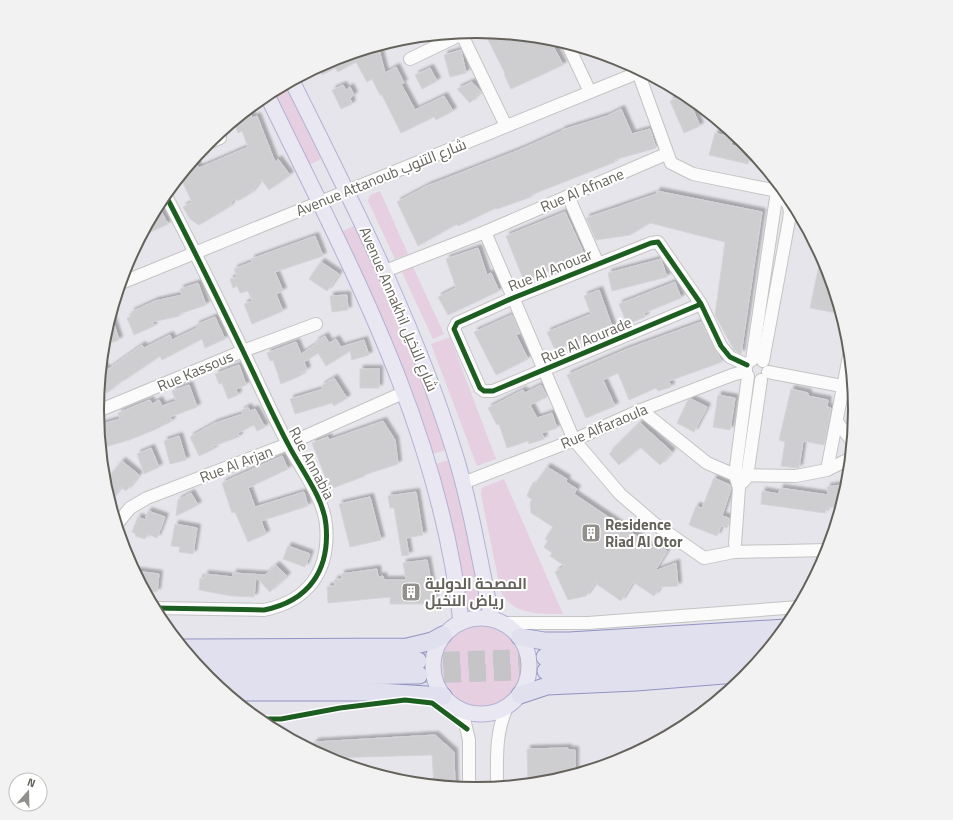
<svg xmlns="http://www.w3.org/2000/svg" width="953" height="820" font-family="'Titillium Web',Cairo,sans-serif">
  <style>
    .green { fill: #e6cfe1 }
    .building { fill: #ceced1; stroke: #d4d4da; filter: url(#shadow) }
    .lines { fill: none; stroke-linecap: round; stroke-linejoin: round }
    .highway-tunnel { stroke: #c5c4c7; stroke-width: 17; stroke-dasharray: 17 8; stroke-linecap: butt }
    .minor-casing { stroke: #c4c4c3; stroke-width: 14 }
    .major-casing { stroke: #b3b2d4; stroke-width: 17 }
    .highway-casing { stroke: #9292c3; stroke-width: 19 }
    .minor { stroke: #fbfbfc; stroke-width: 12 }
    .major { stroke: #e8e7f2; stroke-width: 15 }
    .highway { stroke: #e1e0ee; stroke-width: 17 }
    .cycleway-casing { stroke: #fff; stroke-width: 8 }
    .cycleway { stroke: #1b5e20; stroke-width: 5 }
    .labels { text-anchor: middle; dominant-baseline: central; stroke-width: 4; stroke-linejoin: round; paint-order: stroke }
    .street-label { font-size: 15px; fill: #64625a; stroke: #fff }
    .poi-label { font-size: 15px; font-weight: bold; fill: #64625a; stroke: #fff; text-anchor: start }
    .rim { fill: none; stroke: #64625a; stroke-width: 2 }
  </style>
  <defs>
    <filter id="shadow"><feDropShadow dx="3.5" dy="-3.5" stdDeviation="1" flood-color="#0004"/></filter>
  </defs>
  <rect width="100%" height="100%" fill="#e5e5eb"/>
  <g class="green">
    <path d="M285,85L321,159L309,165L273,91Z"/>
    <path d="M380,191L408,254L395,259L368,201L370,195Z"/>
    <path d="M354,226L395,310L420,374L446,450L432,454C410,376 376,305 341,232Z"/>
    <path d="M413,267L444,334L433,339L402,272Z"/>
    <path d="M450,337L496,459L477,466L431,344Z"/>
    <path d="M449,460L466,528L476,577L462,580L435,464Z"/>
    <path d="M504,479L563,614C542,614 512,615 501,592L481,495L482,488Z"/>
    <path d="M478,588L481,610L466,612L463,590Z"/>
    <circle cx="481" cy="666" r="40"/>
  </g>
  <g class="building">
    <path d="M484,32L549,38L563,65L511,89L504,74L505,73Z"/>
    <path d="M378,46L385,73L396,67L404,83L401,84L415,110L444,96L453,111L436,120L434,117L401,133L382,95H380L372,79L367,82L356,62L338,72L335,68L322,75L318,67L332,60Z"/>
    <path d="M461,50L466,73L450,77L444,55Z"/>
    <path d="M430,68L437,81L422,89L415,75Z"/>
    <path d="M472,82L481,92L470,103L457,89Z"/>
    <path d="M343,85L346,90L350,87L354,95L350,98L352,104L341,109L332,90Z"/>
    <path d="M681,96L683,101L688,98L700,126L684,133L670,101Z"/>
    <path d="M621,109L632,134L650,129L656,148L614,160L615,162L531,195V197L497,209L496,208L458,226L457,224L418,246L397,202L427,186L519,150L562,131V130L607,116Z"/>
    <path d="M250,112L252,118L257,116L275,162L278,159L290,175L269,190L261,179L251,193L238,201L234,198L229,207L199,225L190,219L183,207L192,202L180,177L185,170L197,165L199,168L248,147L242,131L238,133L234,121L241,116Z"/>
    <path d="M715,133L733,138L731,145L752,151L748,164L709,155Z"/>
    <path d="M657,191L762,212L741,354L734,350L715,315L725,242L650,223L630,235L596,240L586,218L656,194Z"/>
    <path d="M158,206L168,224L142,236L153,215Z"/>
    <path d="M565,212L585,256L524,281L506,236Z"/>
    <path d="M315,236L323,256L275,272L283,291L276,294L283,311L252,324L244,304L252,301L248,291L240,293L237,286L233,288L230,279L237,277L234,269L252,262L251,259Z"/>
    <path d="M478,248L487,275L491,273L499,291L448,315L438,297L456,288L446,259Z"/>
    <path d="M821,255L827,265L842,314L810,308Z"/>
    <path d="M661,259L667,277L612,291L608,273Z"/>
    <path d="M321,262L339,274L327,291L309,279Z"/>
    <path d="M675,282L681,298L644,313L645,317L627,324L619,304Z"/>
    <path d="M198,283L206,305L179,314L180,316L152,322L154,326L134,335L127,318L132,316L131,312L155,301L182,295L180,289Z"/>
    <path d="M599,290L613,329L597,336L596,333L555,350L547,332L591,314L584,296Z"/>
    <path d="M347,295L348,310L332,312L330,296Z"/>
    <path d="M111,315L119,340L104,345L105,336Z"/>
    <path d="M512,315L520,333L516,335L528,359L496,375L474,332Z"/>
    <path d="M215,317L225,339L205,348L202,339L162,360L160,356L123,381L122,380L107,393L100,384L102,364L107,370L142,345L144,348L170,335L172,340L197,328L196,325Z"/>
    <path d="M701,322L722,362L669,381L671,387L658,391L656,388L629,400L618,373L603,380L615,406L586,418L567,375L627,349Z"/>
    <path d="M325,336L329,343L336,339L341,347L364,340L369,355L352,360L350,351L326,366L318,353L304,362L307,370L301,373L302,375L281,384L273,360L270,361L267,353L296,342L301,354L316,344L315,342Z"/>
    <path d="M239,365L246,385L236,389L238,395L228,399L222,383L219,384L215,374Z"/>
    <rect x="360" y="369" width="19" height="19"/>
    <path d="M334,378L347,398L334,406L332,403L295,414L290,399L323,389L321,386Z"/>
    <path d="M189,385L197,407L170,417L172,421L154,430L129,440L101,448L99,425L120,419L118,413L150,400L152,404L159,400L162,406L176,401L172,391Z"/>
    <path d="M541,385L547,397L530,405L537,418L552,413L557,428L542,433L544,439L529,444L528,441L507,448L499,424L497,425L488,408L523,390L525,393Z"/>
    <path d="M791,389L808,393V396L828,400L827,407L831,408L824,445L803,441L799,468H796L781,466L785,442L779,440Z"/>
    <path d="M718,395L735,398L730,430L713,427Z"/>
    <path d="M691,399L707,407L694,432L677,423L688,400Z"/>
    <path d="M248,407L250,411L255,409L265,427L257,431L254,425L238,433L239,437L213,446L214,449L199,456L190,437L215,423L243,414L241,411Z"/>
    <path d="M383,421L395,440L398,464L364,475L365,476L330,489L312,443L328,437L329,440Z"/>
    <path d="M640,423L672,452L660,465L640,447L619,465L609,454Z"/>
    <path d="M179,436L186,460L170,464L164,441Z"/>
    <path d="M151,448L159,467L144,474L137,454Z"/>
    <path d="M282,456L288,469L248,488L255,507L304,492L308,506L261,521L266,534L248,542L235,512L232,513L222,483Z"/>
    <path d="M122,461L139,475L126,491L121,487L110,500L105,482Z"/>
    <path d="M547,467L567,479L566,482L577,489L574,494L653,547L655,543L667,551L655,571L676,563L678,586L660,587L654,596L633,582L621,601L595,583L586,596L568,600L555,572L565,566L550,556L552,553L544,547L548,541L545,539L553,527L531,513L530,502L532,500L527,496L531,486L533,487Z"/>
    <path d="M714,478L730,485L731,489L722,516L729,518V522L727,528L721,526L717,536L689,525L696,506L702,508Z"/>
    <path d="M841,485L843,496H845L842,506L826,508L825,513L761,504L762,491L779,494L780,488L828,495L827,487Z"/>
    <path d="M416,492L423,535L406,538L409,555L402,556L394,508H390L388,496Z"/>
    <path d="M191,493L198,505L176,516L178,500Z"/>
    <path d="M370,497L381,540L350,547L339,504Z"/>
    <path d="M148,511L165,517L157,538L147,534L145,539L135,536L136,534L132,532L138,517L145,520Z"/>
    <path d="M175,524L197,528L193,554L179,552L180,547L171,546Z"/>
    <path d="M288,546L310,554L305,567L283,559Z"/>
    <path d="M427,560L435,604H390V597L328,603L327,587L335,586L334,580L342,579L341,574L377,569L378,577L383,576L384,580H406L403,563Z"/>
    <path d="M276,565L287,576L270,592L256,577L254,597L232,596L199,590L200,578L204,579L205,574L233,577V573L265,575Z"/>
    <path d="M135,571L159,574L157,592L146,591Z"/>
    <path d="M435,735L454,752L455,787L434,785L432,755L328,758L310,748L315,742Z"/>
    <path d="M568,748V750H575V774L550,782L528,784L527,749Z"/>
  </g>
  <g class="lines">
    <g class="highway-tunnel">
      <path d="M418,661L545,657"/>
      <path d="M419,675L546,671"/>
    </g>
    <g class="minor-casing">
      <g id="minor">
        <path d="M461,33L506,126"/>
        <path d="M567,43L590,92"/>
        <path d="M410,59L462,34"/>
        <path d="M638,72L671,163L693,174L777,191L788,204L790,210L789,220L763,361"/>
        <path d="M208,143L220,138"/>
        <path d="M568,196L598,264"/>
        <path d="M485,232L574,440L620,494L655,524L704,558L734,552L828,550"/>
        <path d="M385,271L485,232L666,154"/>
        <path d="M121,283L642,71"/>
        <path d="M701,304L493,391H484L480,388L454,329L457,323L513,298L651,243L658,242L701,304L721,346L730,357L747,365"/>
        <path d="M752,360L777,191"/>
        <path d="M768,372L842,386"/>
        <path d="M641,410L707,463L735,475L796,476L827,470L851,458"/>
        <path d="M98,411L243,351L316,324"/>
        <path d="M837,422L852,441"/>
        <path d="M827,470L850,351"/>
        <path d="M743,482L747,477L761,380"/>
        <path d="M463,483L574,440L641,410L732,375L746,371"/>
        <path d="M117,524L130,508L147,498L288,444L405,392"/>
        <path d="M735,544L739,488L735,475L748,376"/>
        <path d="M155,608L264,610C309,601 330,570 326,525C324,498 300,468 288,444C272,414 258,382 243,351C218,299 192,246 165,194"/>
        <path d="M503,623H588L799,607"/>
        <path d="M462,710L469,740V788"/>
        <path d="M497,787C497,759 495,733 507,707"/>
      </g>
    </g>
    <g class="major-casing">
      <g id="major">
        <path d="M292,81C352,202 414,322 454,451C471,505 480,563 492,619"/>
        <path d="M267,95C350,266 440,429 461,622"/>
        <circle cx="481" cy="666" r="48"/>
      </g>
    </g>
    <g class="highway-casing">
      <g id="highway">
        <path d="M520,637L544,641H569L786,628"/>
        <path d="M184,648L407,647L432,641L443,635"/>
        <path d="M545,657L635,653L774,642"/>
        <path d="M196,663L306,664L418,661"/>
        <path d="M546,671L635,667L762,657"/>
        <path d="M208,677L419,675"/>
        <path d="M226,692H379L443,696"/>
        <path d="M520,695L547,686L636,682L749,673"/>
      </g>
    </g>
    <use href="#minor" class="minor"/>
    <use href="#major" class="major"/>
    <use href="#highway" class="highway"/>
    <g class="cycleway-casing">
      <g id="cycleway">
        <path d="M701,304L493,391H484L480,388L454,329L457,323L513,298L651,243L658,242L701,304L721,346L730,357L747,365"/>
        <path d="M155,608L264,610C309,601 330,570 326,525C324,498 300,468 288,444C272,414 258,382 243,351C218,299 192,246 165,194"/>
        <path d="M259,719H281L340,708L405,700L432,703L467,729"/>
      </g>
    </g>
    <use href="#cycleway" class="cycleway"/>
  </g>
  <defs>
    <g id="building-square" transform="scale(1)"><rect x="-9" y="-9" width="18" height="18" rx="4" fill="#91908d" stroke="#fff"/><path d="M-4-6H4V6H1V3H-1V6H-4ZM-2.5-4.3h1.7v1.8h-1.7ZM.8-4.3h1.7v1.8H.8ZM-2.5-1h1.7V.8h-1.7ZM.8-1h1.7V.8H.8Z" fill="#fff"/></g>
  </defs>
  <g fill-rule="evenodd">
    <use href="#building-square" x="591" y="533"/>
    <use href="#building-square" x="411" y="592"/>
  </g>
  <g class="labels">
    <g class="street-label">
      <text transform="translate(381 177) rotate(-22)">Avenue Attanoub شارع التنوب</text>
      <text transform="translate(582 190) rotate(-23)">Rue Al Afnane</text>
      <text transform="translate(550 270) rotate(-22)">Rue Al Anouar</text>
      <text transform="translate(399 309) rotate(67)">Avenue Annakhil شارع النخيل</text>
      <text transform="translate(586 340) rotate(-23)">Rue Al Aourade</text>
      <text transform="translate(195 371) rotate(-23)">Rue Kassous</text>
      <text transform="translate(604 426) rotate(-23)">Rue Alfaraoula</text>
      <text transform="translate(312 463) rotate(62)">Rue Annabia</text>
      <text transform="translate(236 464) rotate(-21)">Rue Al Arjan</text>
    </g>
    <g class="poi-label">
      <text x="605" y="524">Residence<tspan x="605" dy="17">Riad Al Otor</tspan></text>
      <text x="425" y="583">المصحة الدولية<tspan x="425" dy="17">رياض النخيل</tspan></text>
    </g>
  </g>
  <path d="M0 0H953V820H0ZM104 410a372 372 0 1 1 744 0a372 372 0 1 1-744 0Z" fill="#f3f2f2" fill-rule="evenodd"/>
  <path class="rim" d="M104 410a372 372 0 1 1 744 0a372 372 0 1 1-744 0Z"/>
  <g transform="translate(28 792) rotate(20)"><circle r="19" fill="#ffffff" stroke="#c1c0bd"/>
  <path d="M0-3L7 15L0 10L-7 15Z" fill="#91908d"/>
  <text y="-6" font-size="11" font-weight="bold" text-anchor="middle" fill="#64625a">N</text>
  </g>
</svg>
